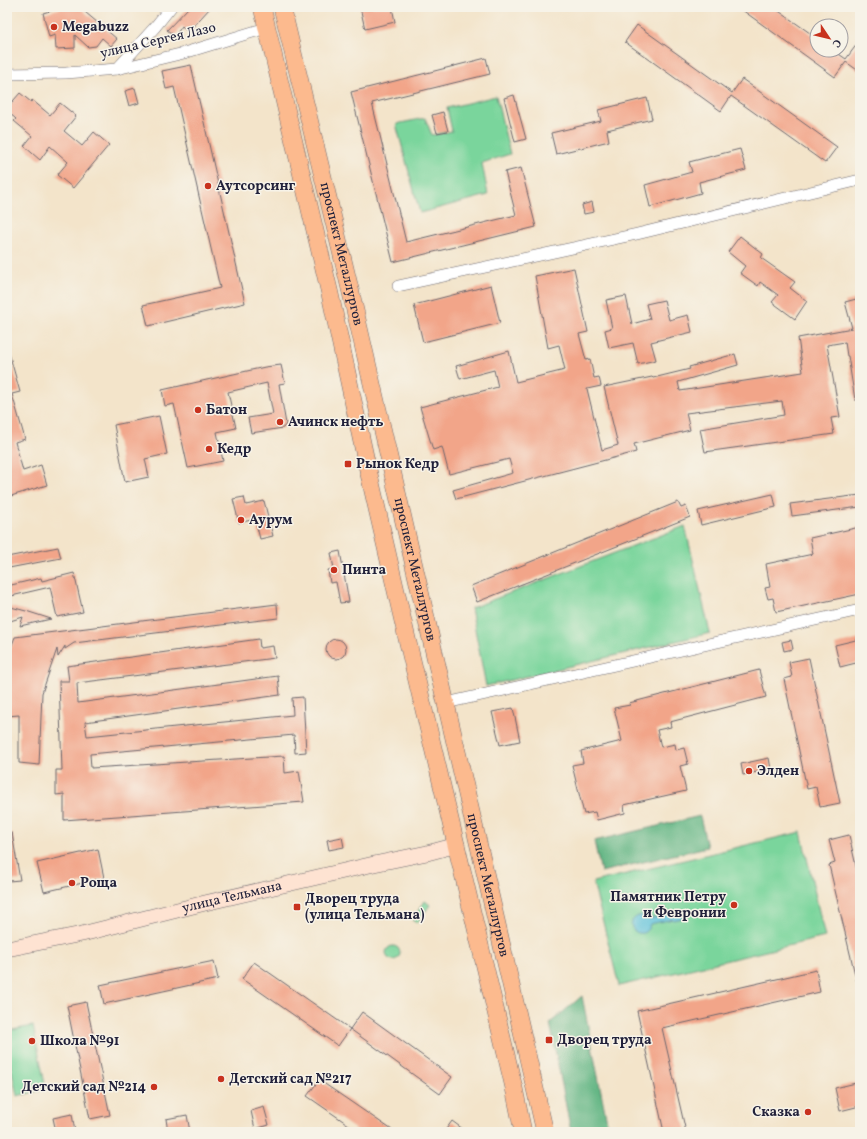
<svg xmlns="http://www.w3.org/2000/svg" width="867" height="1139" font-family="Vollkorn,serif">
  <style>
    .green { fill: #7ad59c; stroke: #4e7c6c }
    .forest { fill: #63b684; stroke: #426c60 }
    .water { fill: #5dc2db; stroke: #40728b }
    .building { fill: #f2a589 }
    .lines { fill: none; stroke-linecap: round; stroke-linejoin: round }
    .minor-casing { stroke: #6b666d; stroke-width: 12 }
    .secondary-casing { stroke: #6b666d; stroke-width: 16 }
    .primary-casing { stroke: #6b666d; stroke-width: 18 }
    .minor { stroke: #fff; stroke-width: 11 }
    .secondary { stroke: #fee3d2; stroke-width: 15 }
    .primary { stroke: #fcba8e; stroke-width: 17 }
    .poi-dot { fill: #c8321e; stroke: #f7f3e8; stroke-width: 1.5 }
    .labels { text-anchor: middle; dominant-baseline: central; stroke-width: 3; stroke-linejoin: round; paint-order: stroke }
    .poi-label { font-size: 14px; font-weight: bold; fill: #22223b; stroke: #f7f3e8; text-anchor: start }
    .street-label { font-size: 14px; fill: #22223b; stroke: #f7f3e8 }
  </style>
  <rect width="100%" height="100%" fill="#f7f3e8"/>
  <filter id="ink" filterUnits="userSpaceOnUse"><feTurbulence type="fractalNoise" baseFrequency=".025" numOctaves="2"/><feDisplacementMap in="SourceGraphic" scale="8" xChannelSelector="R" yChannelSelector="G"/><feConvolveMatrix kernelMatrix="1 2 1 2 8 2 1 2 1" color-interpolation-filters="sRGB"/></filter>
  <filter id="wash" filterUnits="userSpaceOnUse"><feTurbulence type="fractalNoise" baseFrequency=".012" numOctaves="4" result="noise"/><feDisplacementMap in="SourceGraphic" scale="16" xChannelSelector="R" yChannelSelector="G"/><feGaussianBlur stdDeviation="0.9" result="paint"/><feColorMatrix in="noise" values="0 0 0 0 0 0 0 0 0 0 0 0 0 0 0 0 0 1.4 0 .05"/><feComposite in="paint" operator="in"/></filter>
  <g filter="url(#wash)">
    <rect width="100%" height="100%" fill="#f3e4ca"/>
    <g class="green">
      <path d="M496,96L510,154L482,163L488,195L420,213L396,124L425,118L432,135L452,131L447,108Z"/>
      <path d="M685,526L710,633L486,686L471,608Z"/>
      <path d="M801,832L825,937L619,986L593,882Z"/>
      <path d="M425,901L430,905L417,923L412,920Z"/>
      <circle cx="393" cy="953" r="7"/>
      <path d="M33,1026L46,1089L17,1096L7,1048V1031Z"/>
    </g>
    <g class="forest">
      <path d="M700,816L707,847L601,872L594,841Z"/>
      <path d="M582,996L609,1132H571L550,1023Z"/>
    </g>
    <path class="water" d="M680,910L682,918L673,920V919L650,924C644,945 620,925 638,916L643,915L648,919L671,914V912Z"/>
    <g id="blocks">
      <g class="building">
        <path d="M65,7H79L117,39L111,46L102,38L96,46L88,47L75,35V48L56,49L55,35L49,37L43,13Z"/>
        <path d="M189,7H211L188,32L182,26L175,36L167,30Z"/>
        <path d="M360,7H392L395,22L365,29Z"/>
        <path d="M738,7H773L817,38V50H833L846,59L860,40V72L846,62L835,77Z"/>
        <path d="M637,25L732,93L742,79L837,147L825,163L731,96L721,111L625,42Z"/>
        <path d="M486,58L490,74L372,103L406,242L516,215L505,172L521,168L536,227L393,262L351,92Z"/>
        <path d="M191,65L245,303L148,326L143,305L220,288L174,87L166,89L162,71Z"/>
        <path d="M135,88L139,103L129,106L125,91Z"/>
        <path d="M20,93L31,102L32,100L50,115L60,103L76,116L64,131L82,146L94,132L109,145L73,188L57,175L68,162L50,146L40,160L24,146L32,136L14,121L16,119L7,111V108Z"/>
        <path d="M514,95L526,139L515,142L504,98Z"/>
        <path d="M647,98L652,119L607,130L609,141L556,154L551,133L601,121L598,110Z"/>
        <path d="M443,112L448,131L437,133L432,115Z"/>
        <path d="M740,149L746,170L699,182L701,193L650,207L645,185L692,172L689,162Z"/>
        <path d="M592,202L594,212L584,214L582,205Z"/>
        <path d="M740,236L763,254L761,258L795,282L790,288L807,301L795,319L772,302L778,295L760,282L758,286L740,273L745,266L728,252Z"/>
        <path d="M574,268L588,332L579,334L586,360L590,359L594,378L599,377L601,386L587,389L602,450L618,445L604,387L652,377L653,378L690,369L689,367L735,354L738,365L678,382L680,391L803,372L798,338L852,328L845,302L860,298V400H855L848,356H847L845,342L827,345L840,417L831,418L834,434L705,452L700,429L784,415L782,401L686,413L690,430L634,444L636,452L456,499L453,490L513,473L509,459L449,474L442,447L433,450L420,407L498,387L494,370L460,379L456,366L509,351L516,382L565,370L559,345L548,348L535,276Z"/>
        <path d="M491,285L500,323L423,342L414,305Z"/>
        <path d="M626,296L632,324L650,319L646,304L664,300L669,320L688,315L692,332L651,342L656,360L638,364L633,343L609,348L605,330L612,328L606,300Z"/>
        <path d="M7,353H9L20,392L12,394L25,439L15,442L23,471L41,465L47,485L11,496L7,483Z"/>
        <path d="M281,365L285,383L279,384L286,424L283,428L251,433L248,418L273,414L267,383L228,392L236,428L217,432L223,461L188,468L174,404L165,406L162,390L265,367Z"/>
        <path d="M159,416L167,454L145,459L149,477L125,482L114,425Z"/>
        <path d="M773,494L776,507L701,525L698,511Z"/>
        <path d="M860,495V507L792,516L790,504Z"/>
        <path d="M244,497L246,505L264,501L273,536L260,539L255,519L239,523L233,499Z"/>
        <path d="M678,502L681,508L686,506L690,517L477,602L471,586Z"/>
        <path d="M860,527V594L776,612L773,598L768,599L765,588L770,587L766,564L813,554L810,538Z"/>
        <path d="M58,547L61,558L9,568L7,557Z"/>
        <path d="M340,551L349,602L340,603L336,582L330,583L328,570L334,569L331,553Z"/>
        <path d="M74,573L83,612L57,617L50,587L7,597V586L41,578L42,581Z"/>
        <path d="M277,604L278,618L74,643L65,649V646L58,657L57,649L42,693L39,765L19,763V715L7,716V658L15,637Z"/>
        <path d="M7,606L26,611L51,619L20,626L23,617L7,622Z"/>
        <path d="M259,639L260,648L273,646L275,658L77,683L78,703L278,676L280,695L85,722L87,736L293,715L292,698L303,697L306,752L295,753L294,735L90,754L91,768L284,756L285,773L299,771L304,802L64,820V794L56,795V770H62L59,681H69L67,666Z"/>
        <path d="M860,639V662L840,667L835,645Z"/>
        <circle cx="336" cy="649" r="10"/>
        <path d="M791,640L793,649L784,651L782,642Z"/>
        <path d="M809,658L840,803L820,807L816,787L807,789L784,679L792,677L789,662Z"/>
        <path d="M759,670L766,697L670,722L671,727L657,730L661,747L675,744L676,750L684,748L688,764L680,766L686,791L624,805L625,813L597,820L595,812L584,814L572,765L583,763L581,751L622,741L614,708L630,705L629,703Z"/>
        <path d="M513,708L520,741L500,745L492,712Z"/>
        <path d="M769,758L771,769L743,775L741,764Z"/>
        <path d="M12,833L20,880L9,881L7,869V834Z"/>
        <path d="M849,835L860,884V982L857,983L829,865L835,863L829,840Z"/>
        <path d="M342,837L344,847L329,850L327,840Z"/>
        <path d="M98,849L104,878L44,892L37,863Z"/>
        <path d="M214,961L218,979L104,1004L100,985Z"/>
        <path d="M254,962L350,1029L338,1046L242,979Z"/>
        <path d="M816,970L820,992L662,1028L686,1132H664L637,1011Z"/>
        <path d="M86,1002L110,1115L90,1119L67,1006Z"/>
        <path d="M362,1012L452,1077L440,1094L350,1029Z"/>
        <path d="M319,1080L395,1132H359L307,1096Z"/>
        <path d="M860,1082V1106L840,1111L835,1088Z"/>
        <path d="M264,1107L269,1125L255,1129L251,1111Z"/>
        <path d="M72,1114L75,1132H56L53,1118Z"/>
        <path d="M187,1115L190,1132H168L166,1119Z"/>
        <path d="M452,1121L467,1132H444Z"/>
      </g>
    </g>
  </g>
  <g filter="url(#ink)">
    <use href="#blocks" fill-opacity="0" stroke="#6b666d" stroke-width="1"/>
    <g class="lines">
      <g class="minor-casing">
        <g id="minor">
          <path d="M117,69L155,27L171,7"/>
          <path d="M7,74L66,73L117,69L184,53L266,28"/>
          <path d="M398,286L637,234L860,180"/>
          <path d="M446,703L860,610"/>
        </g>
      </g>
      <g class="secondary-casing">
        <g id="secondary">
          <path id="s1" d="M7,949L82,934L205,903L374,864L427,853L457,845"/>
        </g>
      </g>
      <g class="primary-casing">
        <g id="primary">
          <path d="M262,7L330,294L366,461L408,643L514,1088L523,1132"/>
          <path id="s2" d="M282,7L351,293L545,1132"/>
        </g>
      </g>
      <use href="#minor" class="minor"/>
      <use href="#secondary" class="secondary"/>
      <use href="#primary" class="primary"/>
    </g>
  </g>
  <g class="poi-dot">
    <circle cx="54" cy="27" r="4"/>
    <circle cx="208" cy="186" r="4"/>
    <circle cx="198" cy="410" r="4"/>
    <circle cx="280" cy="422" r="4"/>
    <circle cx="209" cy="449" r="4"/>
    <rect x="344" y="460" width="8" height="8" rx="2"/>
    <circle cx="241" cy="520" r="4"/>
    <circle cx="334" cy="570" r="4"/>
    <circle cx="749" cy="771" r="4"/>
    <circle cx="72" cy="883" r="4"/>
    <circle cx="734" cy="905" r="4"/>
    <rect x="293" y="903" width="8" height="8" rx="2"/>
    <rect x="545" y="1036" width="8" height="8" rx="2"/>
    <circle cx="32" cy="1041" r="4"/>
    <circle cx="221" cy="1079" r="4"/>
    <circle cx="154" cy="1087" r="4"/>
    <circle cx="808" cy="1112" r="4"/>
  </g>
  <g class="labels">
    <g class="poi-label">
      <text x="62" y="27">Megabuzz</text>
      <text x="216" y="186">Аутсорсинг</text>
      <text x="206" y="410">Батон</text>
      <text x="288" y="422">Ачинск нефть</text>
      <text x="217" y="449">Кедр</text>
      <text x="356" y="464">Рынок Кедр</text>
      <text x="249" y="520">Аурум</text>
      <text x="342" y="570">Пинта</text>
      <text x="757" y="771">Элден</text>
      <text x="80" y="883">Роща</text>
      <text x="726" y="897" text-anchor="end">Памятник Петру<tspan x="726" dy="16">и Февронии</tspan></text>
      <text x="305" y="899">Дворец труда<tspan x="305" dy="16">(улица Тельмана)</tspan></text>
      <text x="557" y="1040">Дворец труда</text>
      <text x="40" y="1041">Школа №91</text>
      <text x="229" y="1079">Детский сад №217</text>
      <text x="146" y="1087" text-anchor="end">Детский сад №214</text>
      <text x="800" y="1112" text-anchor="end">Сказка</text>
    </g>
    <g class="street-label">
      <text transform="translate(158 41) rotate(-13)">улица Сергея Лазо</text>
      <text stroke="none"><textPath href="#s2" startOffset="254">проспект Металлургов</textPath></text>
      <text stroke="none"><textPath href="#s2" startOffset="578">проспект Металлургов</textPath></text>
      <text stroke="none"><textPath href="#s2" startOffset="902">проспект Металлургов</textPath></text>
      <text stroke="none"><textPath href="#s1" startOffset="231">улица Тельмана</textPath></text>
    </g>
  </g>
  <rect width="867" height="1139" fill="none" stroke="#f7f3e8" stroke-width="24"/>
  <g transform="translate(829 38) rotate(125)"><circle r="19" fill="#f7f3e8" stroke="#a29fa3"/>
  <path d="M0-3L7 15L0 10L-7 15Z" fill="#c8321e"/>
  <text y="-6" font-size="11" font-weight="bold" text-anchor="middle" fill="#22223b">С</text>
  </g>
</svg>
